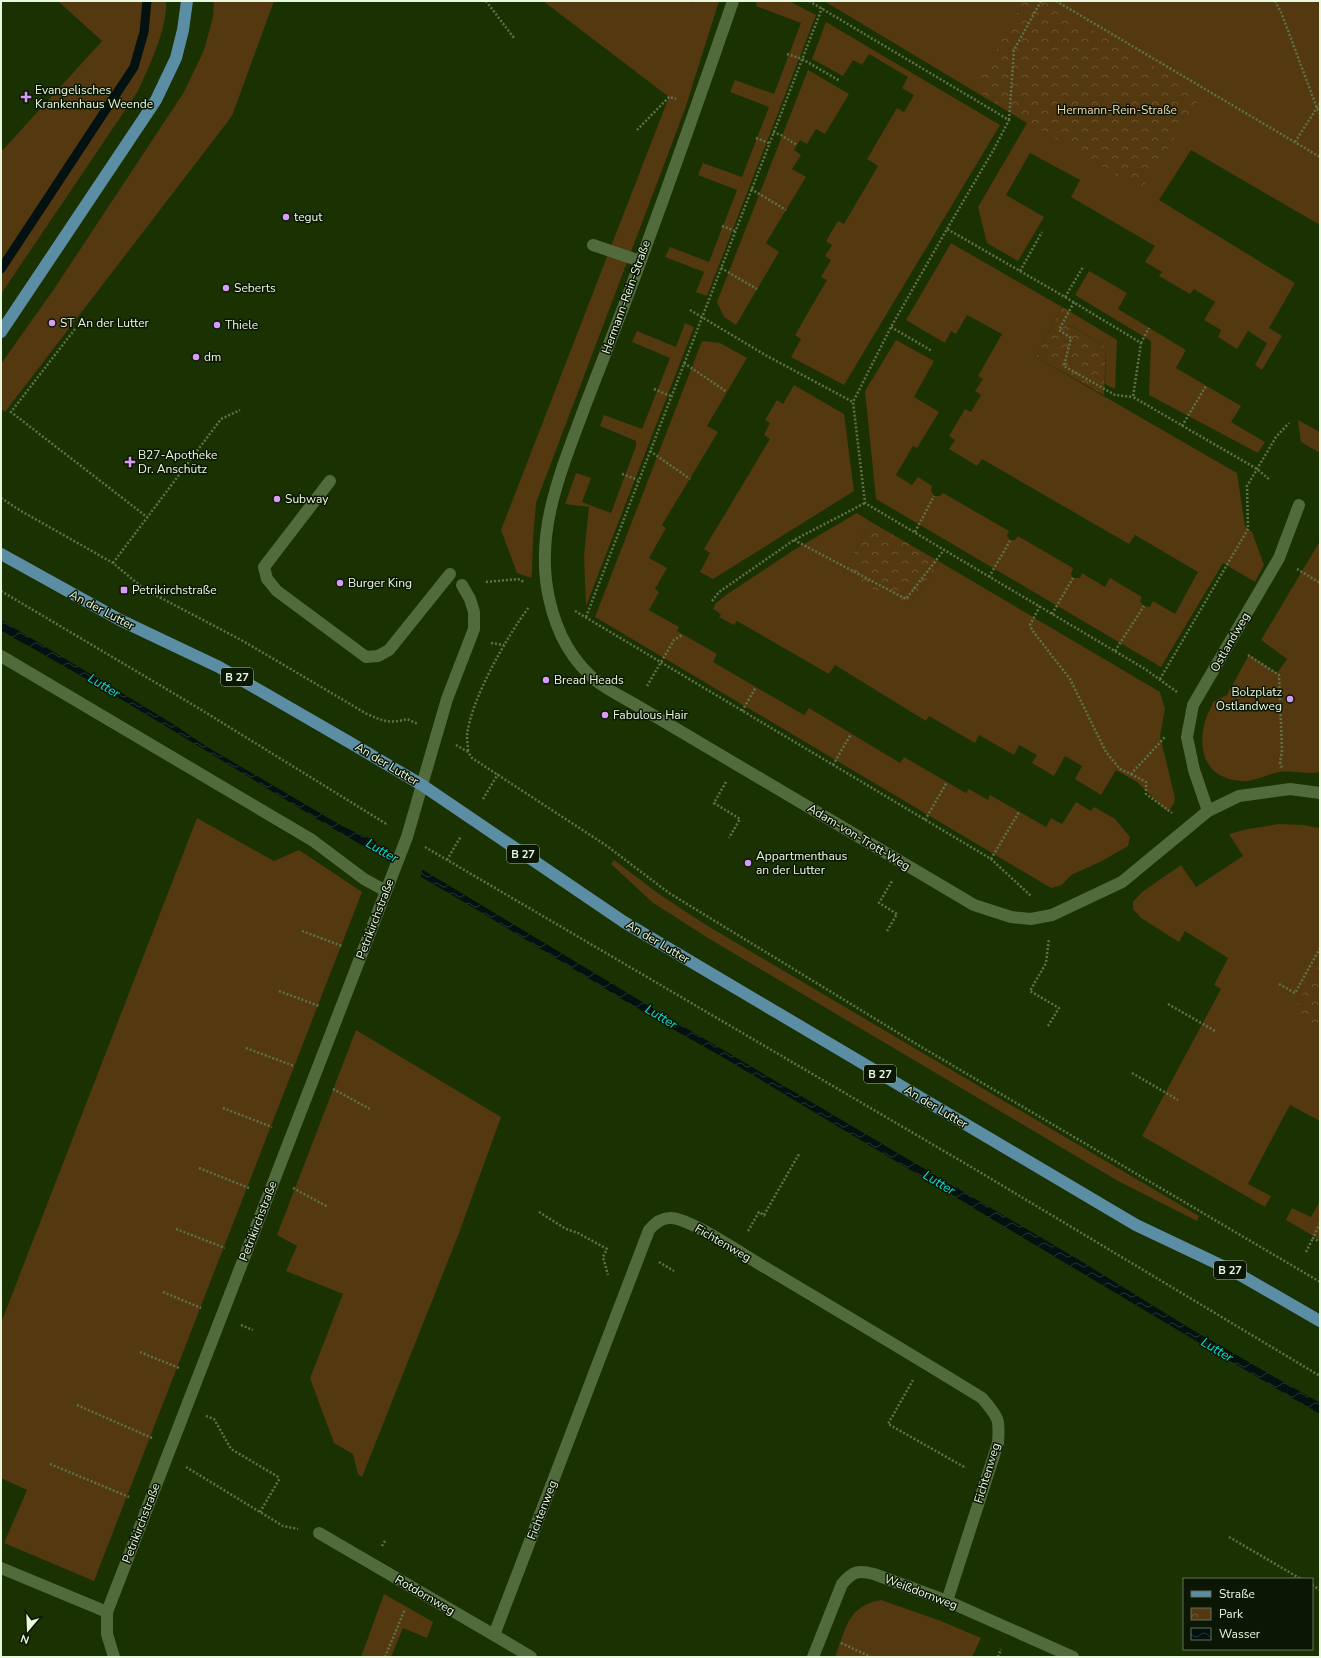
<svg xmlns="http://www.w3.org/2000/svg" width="1321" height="1658" font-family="'Nunito Sans',sans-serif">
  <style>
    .green { fill: #543810 }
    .park { fill: url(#park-crowns) }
    .water { fill: url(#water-waves) }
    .pier { fill: #1a3101 }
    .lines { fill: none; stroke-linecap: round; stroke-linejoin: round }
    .stream { stroke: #031111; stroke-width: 9 }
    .path { stroke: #5e734a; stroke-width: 2.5; stroke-dasharray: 2 2; stroke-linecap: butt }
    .lane { stroke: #516b3c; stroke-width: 12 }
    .street { stroke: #516b3c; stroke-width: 12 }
    .primary { stroke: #5b8da5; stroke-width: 12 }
    .poi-dot { fill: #d79bf9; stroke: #0b1604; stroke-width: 1.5 }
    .labels { text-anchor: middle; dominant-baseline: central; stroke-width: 3; stroke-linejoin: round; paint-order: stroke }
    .shield { fill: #0b1604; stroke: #a6b59d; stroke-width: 1 }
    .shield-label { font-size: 11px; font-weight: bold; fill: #e9f9df }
    .poi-label { font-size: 12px; fill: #e9f9df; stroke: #0b1604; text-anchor: start }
    .park-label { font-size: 12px; fill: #f4d8b5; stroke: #0b1604 }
    .street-label { font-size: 12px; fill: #e9f9df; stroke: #0b1604 }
    .water-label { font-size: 13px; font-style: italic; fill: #02deda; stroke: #0b1604 }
  </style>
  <defs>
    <pattern id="park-crowns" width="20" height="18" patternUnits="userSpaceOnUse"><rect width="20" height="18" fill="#543810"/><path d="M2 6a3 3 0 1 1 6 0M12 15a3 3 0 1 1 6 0" fill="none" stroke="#6d5632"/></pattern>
    <pattern id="water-waves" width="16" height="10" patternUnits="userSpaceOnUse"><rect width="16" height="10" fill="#031111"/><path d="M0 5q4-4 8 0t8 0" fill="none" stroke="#283433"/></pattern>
  </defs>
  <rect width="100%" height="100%" fill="#1a3101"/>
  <g class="green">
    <path d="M58,1H166C168,27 149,67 138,91L1,294V152L102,41Z"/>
    <path d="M214,1H274L232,116L5,412L1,409V364L54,289L184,92L204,50L213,17Z"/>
    <path d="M543,1H689L694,3V1H719L685,109L536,503L533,540L532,572L531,578L517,573L501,530L669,97Z"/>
    <path d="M757,1H789L816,15L707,296L696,292L704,272L665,257L670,247L709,262L737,190L698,175L703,163L742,177L769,107L730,92L735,80L774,94L801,23L756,6Z"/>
    <path d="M824,1H1320V225L1191,150L1159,200L1295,283L1269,328L1282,336L1262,370L1255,365L1267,343L1248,331L1237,349L1218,337L1221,330L1204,320L1215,302L1194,289L1190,294L1159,276L1162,272L1145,262L1155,246L1071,197L1080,180L1030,153L1006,195L1044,217L1018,261L987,243L978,207L1027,123Z"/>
    <path d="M826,22L1000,125L844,385L791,357L801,339L795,335L827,280L821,277L831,260L825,256L832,245L826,241L838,221L844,224L878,166L867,159L897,108L904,112L914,95L902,88L908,77L869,54L862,65L853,60L843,76L812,59Z"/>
    <path d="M808,70L849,94L825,134L816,129L807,144L800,140L794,150L801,155L792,169L806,177L766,243L779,252L736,325L724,317L717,302Z"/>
    <path d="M951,243L1062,307L1036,357L1237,473L1245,526L1252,532L1264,565L1255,582L1223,563L1161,667L876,499L865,391L896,340L934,361L914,397L939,412L917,448L913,446L896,475L912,485L918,477L932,486L931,491L934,496H940L943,493L1009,531L1007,536L1010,540H1015L1018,536L1073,568L1071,574L1073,578H1080L1082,573L1105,587L1110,578L1142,597L1140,601L1144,606L1150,607L1153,601L1175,614L1198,572L1135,535L1129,544L982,459L977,466L949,449L955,440L949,436L965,409L971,412L981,395L975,391L983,379L978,376L1002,334L967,315L956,334L951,331L945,343L906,320Z"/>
    <path d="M1089,271L1127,293L1118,309L1186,350L1176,368L1241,406L1231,422L1265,442L1258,453L1149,395L1151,341L1075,295Z"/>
    <path d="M1074,314L1117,340L1115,389L1105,384L1106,347L1068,324Z"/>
    <path d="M685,323L694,327L586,606L584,556L589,507L565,504L576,473L591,478L582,502L611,513L636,446V441L600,426L604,415L642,429L670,358L632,342L637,331L676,347Z"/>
    <path d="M702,341L720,343L747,358L707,426L718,432L662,525L666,528L649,558L667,568L655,589L659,592L649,610L679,627L677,631L717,654L713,662L804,715L809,708L900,763L904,757L966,793L969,789L988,800L990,795L1046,827L1051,818L1062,824L1076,802L1091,811L1094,807L1115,819L1130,837L1128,846L1100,862L1071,875L1062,885L1051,888L595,617Z"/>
    <path d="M794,385L844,414L854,491L713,579L700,572L710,553L704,549L770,439L764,435L770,423L765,420L777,400L783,404Z"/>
    <path d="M1298,420L1320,432V453L1301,442Z"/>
    <path d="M857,513L871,522L843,572L910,603L940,562L1160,692L1165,709L1160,736L1175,798L1174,803L1168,812L1137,782L1116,770L1101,795L1075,779L1082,766L1065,756L1054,776L1032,763L1037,755L1019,745L1014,755L979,735L975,743L929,716L926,721L835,665L829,674L737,621L734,625L719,617L721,614L713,609L716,603L726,595L794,550Z"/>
    <path d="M1320,541V772C1307,775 1294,770 1280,772C1268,774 1254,782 1241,781C1206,778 1197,753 1205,721C1207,715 1211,708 1213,702L1227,695L1249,655L1277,673L1287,659L1261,640Z"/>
    <path d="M197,818L274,861L299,850L362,892L94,1581L4,1543L27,1490L1,1478V1323Z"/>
    <path d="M1279,824L1304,825L1320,828V1121L1290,1105L1248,1184L1271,1196L1265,1207L1142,1136L1221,989L1214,985L1228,958L1185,931L1179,942L1141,918L1133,909V902L1142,892L1181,865L1196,887L1243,856L1229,834L1248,829Z"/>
    <path d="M614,860L659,894L706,925L1199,1216L1197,1221L1118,1181L708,938L652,902L611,864Z"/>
    <path d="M356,1030L501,1117L459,1233L362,1477L358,1474L353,1454L334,1443L310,1378L343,1294L286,1271L297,1246L277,1235Z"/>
    <path d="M1320,1201V1240L1286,1220L1292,1208L1311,1217Z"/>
    <path d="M384,1594L433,1622L427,1638L403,1628L391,1657H361Z"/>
    <path d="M881,1600L941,1621L981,1638L972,1657H835C846,1629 847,1606 881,1600Z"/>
  </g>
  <g class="park">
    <path d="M1024,1H1042L1202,94L1141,190L983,95L978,83Z"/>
    <path d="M1062,307L1074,314L1069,325L1106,347L1104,395L1036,357Z"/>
    <path d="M871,522L940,562L910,603L894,601L843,572Z"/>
    <path d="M1320,963V1031L1291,1015Z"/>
  </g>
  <path class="water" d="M1,620L173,724L204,745L342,826L375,841L669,1018L1084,1263L1191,1329L1320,1403V1414C1122,1298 927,1180 731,1062C709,1049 686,1037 664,1024C586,978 511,929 433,884C400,864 365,848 332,828C222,761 114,692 1,631Z"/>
  <path class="pier" d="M377,840L423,868L420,879L373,852Z"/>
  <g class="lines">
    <path class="stream" d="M1,269L134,67L144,32L147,1"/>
    <g class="path">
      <path d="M486,1L514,38"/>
      <path d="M809,1L1009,120L994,149L947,229"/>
      <path d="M1056,1L1320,157"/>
      <path d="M1275,1L1281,12L1317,108L1320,114"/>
      <path d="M787,54L802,59L840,81"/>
      <path d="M1009,120L1014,50L1041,1"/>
      <path d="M637,130L669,97L676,99"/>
      <path d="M773,132L781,135L797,145"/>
      <path d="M756,138L769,143"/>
      <path d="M1295,142L1320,103"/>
      <path d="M751,189L786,210"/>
      <path d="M722,226L735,231"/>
      <path d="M721,268L757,289"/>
      <path d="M1020,271L1042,232"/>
      <path d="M1065,297L1083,267"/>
      <path d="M1074,302L1059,330L1071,338L1064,366L1115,395L1133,397"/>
      <path d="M690,310L767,356L853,402"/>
      <path d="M891,327L932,351"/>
      <path d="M75,329L11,412L147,517"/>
      <path d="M1141,343L1149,328"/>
      <path d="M684,363L727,392"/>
      <path d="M654,389L671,396"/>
      <path d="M1182,426L1206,386"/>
      <path d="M650,451L690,479"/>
      <path d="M622,474L638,480"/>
      <path d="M1,498L21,511L113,563L144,589L243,641L367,714C383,721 390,724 407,719L418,724"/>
      <path d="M915,532L934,496"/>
      <path d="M794,540L906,599L944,550"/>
      <path d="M113,563L221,419L240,410"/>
      <path d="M1297,569L1320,583"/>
      <path d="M989,577L1010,541"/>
      <path d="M486,582L518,579L524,582"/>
      <path d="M1,591L200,709L388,825"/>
      <path d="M712,601L719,592L794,540L865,503"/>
      <path d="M1040,606L1030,625L1032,630L1070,679L1106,752L1120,769L1131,774L1165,737"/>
      <path d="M575,611L991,859L1031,896"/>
      <path d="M1052,614L1073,578"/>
      <path d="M586,617L822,8"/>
      <path d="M491,643L504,645"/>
      <path d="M1115,651L1144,606"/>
      <path d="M1248,655L1279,675L1282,751L1280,762L1282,768"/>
      <path d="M1160,679L1248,529L1247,486L1276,437L1289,423"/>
      <path d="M647,686L674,640L682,635"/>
      <path d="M1177,692L1145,669L865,503L853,402L891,327L947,229L1065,297L1141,343L1133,397L1257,469L1270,480"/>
      <path d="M742,711L756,687"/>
      <path d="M456,745L468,752L472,758L607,846L669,893L923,1048L1320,1282"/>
      <path d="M468,751C468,746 467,741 467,736C470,701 507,636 529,607"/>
      <path d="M833,765L851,734"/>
      <path d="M1131,774L1146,782V794L1172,813"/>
      <path d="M726,782L714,803L740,819L729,838"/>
      <path d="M483,799L498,774"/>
      <path d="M925,820L947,782"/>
      <path d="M425,847L978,1171L1320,1376"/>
      <path d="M991,859L1019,812"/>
      <path d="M447,860L461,836"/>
      <path d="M302,931L342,946"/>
      <path d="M887,931L897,914L879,903L892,881"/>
      <path d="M1279,984L1295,993L1320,948"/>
      <path d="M279,991L319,1006"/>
      <path d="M1168,1004L1215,1031"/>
      <path d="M1048,1026L1059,1008L1030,991L1046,963L1049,938"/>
      <path d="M246,1048L294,1066"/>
      <path d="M1132,1073L1178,1100"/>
      <path d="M333,1089L370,1109"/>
      <path d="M223,1108L272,1127"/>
      <path d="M199,1168L249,1188"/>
      <path d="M293,1188L328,1207"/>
      <path d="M539,1212L566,1229L578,1233L607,1249L603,1257L608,1275"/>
      <path d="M764,1215L799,1154"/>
      <path d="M1320,1223L1313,1238L1320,1242"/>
      <path d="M176,1229L225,1248"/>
      <path d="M748,1231L759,1212L765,1216"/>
      <path d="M1306,1252L1313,1238"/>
      <path d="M659,1262L674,1271"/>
      <path d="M163,1292L201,1308"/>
      <path d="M241,1325L253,1330"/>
      <path d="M140,1352L179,1368"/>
      <path d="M913,1380L888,1424L966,1468"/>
      <path d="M77,1405L152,1438"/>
      <path d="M206,1416L214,1419L231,1449L280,1478"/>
      <path d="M50,1464L129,1497"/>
      <path d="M186,1467L283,1526L298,1529"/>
      <path d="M260,1512L280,1478"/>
      <path d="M1229,1537L1301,1579"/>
      <path d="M382,1546L386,1539"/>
      <path d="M1312,1585L1320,1590"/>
      <path d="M841,1643L871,1657"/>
      <path d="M385,1657L405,1609"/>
      <path d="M998,1657L1001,1649"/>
    </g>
    <g class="lane">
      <path d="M593,245L640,261"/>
      <path d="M330,481L264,567L267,579L277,591L366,657L378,656L389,650L450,574"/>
      <path d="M422,785L447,699L474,629V612L470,599L462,585"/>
      <path d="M319,1533L494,1635"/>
    </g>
    <g class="street">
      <path d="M733,1C701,94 668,187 634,279C618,322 601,364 585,406C562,469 534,530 549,598C556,631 572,662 599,683C610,691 624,698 636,705L974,905L1011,917L1031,919L1052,915L1122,882L1208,811L1239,796L1290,789L1320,793"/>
      <path d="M1,656L312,840L364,879L386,891"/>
      <path d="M1208,811L1194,770L1187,737L1193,705L1279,558L1299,505"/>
      <path d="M1,1568L107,1612"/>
      <path d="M114,1657L107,1634V1612L407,837L422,785"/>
      <path d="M531,1657L494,1635L649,1230C654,1224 661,1218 670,1218C688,1217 742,1254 761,1265C835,1309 909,1353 982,1398C998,1417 1000,1418 998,1443L947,1601"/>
      <path d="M813,1657L842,1584C853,1571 858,1570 874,1574L947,1601L1073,1657"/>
    </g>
    <g class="primary">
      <path d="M1,332L156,100L176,58L183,30L187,1"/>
      <path d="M1,554L120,620L219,667L349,742L422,785L624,922L1136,1225L1235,1272L1320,1321"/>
    </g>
  </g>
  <g class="poi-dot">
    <path d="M24 91h4v4h4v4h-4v4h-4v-4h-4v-4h4z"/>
    <circle cx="286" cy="217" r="4"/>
    <circle cx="226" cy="288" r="4"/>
    <circle cx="52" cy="323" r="4"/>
    <circle cx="217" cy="325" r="4"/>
    <circle cx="196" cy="357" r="4"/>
    <path d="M128 456h4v4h4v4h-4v4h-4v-4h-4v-4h4z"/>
    <circle cx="277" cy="499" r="4"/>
    <circle cx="340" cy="583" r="4"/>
    <rect x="120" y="586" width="8" height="8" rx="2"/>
    <circle cx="546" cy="680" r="4"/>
    <circle cx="1290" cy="699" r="4"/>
    <circle cx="605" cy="715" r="4"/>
    <circle cx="748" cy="863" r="4"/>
  </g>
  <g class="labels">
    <g class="shield">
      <rect x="221" y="668" width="32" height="18" rx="3"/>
      <rect x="507" y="845" width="32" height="18" rx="3"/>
      <rect x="864" y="1065" width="32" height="18" rx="3"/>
      <rect x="1214" y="1261" width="32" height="18" rx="3"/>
    </g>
    <g class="shield-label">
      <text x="237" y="677">B 27</text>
      <text x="523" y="854">B 27</text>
      <text x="880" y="1074">B 27</text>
      <text x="1230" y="1270">B 27</text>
    </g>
    <g class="poi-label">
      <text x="35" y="90">Evangelisches<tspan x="35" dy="14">Krankenhaus Weende</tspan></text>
      <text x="294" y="217">tegut</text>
      <text x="234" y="288">Seberts</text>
      <text x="60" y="323">ST An der Lutter</text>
      <text x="225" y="325">Thiele</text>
      <text x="204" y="357">dm</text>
      <text x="138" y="455">B27-Apotheke<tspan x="138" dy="14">Dr. Anschütz</tspan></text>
      <text x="285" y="499">Subway</text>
      <text x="348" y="583">Burger King</text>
      <text x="132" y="590">Petrikirchstraße</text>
      <text x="554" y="680">Bread Heads</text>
      <text x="1282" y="692" text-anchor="end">Bolzplatz<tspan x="1282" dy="14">Ostlandweg</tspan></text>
      <text x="613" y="715">Fabulous Hair</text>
      <text x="756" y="856">Appartmenthaus<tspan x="756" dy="14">an der Lutter</tspan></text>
    </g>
    <g class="park-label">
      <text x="1117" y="110">Hermann-Rein-Straße</text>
    </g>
    <g class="street-label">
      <text transform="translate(626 297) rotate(-70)">Hermann-Rein-Straße</text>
      <text transform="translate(102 610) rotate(28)">An der Lutter</text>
      <text transform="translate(1230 642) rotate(-60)">Ostlandweg</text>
      <text transform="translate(387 764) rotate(31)">An der Lutter</text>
      <text transform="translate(859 837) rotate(31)">Adam-von-Trott-Weg</text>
      <text transform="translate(375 919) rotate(-69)">Petrikirchstraße</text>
      <text transform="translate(658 942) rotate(31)">An der Lutter</text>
      <text transform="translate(936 1107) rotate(31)">An der Lutter</text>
      <text transform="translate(258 1221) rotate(-69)">Petrikirchstraße</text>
      <text transform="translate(723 1243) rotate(30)">Fichtenweg</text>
      <text transform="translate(987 1473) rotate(-73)">Fichtenweg</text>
      <text transform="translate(542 1510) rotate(-69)">Fichtenweg</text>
      <text transform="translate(141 1523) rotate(-69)">Petrikirchstraße</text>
      <text transform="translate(921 1592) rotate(21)">Weißdornweg</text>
      <text transform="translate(425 1595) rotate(30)">Rotdornweg</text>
    </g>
    <g class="water-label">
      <text transform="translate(104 686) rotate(31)">Lutter</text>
      <text transform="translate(382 851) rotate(30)">Lutter</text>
      <text transform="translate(661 1017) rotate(31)">Lutter</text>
      <text transform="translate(939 1183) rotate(31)">Lutter</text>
      <text transform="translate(1217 1350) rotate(31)">Lutter</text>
    </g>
  </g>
  <rect width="1321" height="1658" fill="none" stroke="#e9f9df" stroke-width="4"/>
  <rect x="1183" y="1578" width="130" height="72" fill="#0b1604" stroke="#64715c"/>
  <rect x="1191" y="1591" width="20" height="6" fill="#5b8da5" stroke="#64715c"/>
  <text x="1219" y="1598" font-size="12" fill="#e9f9df">Straße</text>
  <rect x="1191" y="1608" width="20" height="12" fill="url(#park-crowns)" stroke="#64715c"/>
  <text x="1219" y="1618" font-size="12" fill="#e9f9df">Park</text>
  <rect x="1191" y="1628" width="20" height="12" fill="url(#water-waves)" stroke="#64715c"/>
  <text x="1219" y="1638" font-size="12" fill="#e9f9df">Wasser</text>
  <g transform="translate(28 1630) rotate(199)" stroke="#0b1604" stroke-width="3" paint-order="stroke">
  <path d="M0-3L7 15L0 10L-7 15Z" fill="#e9f9df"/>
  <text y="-6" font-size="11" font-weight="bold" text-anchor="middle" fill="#e9f9df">N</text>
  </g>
</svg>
